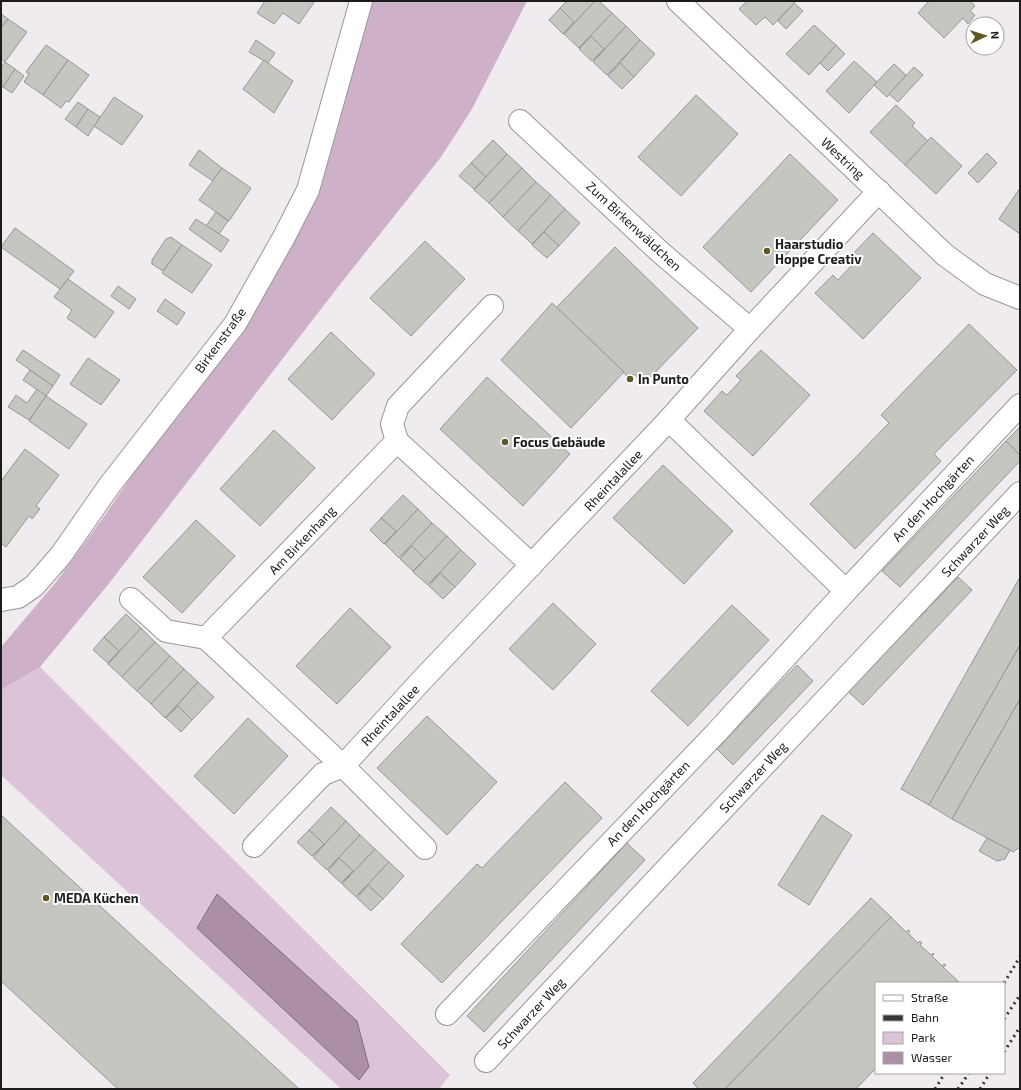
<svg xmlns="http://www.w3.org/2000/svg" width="1021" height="1090" font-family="'Exo 2',sans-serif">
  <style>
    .green { fill: #ddc3d8 }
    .forest { fill: #ceb0c8 }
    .water { fill: #ac8fa7; stroke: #816c7e }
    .building { fill: #c6c6c1; stroke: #979793 }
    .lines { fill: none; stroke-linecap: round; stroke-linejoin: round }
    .minor-casing { stroke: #9a979a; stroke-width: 24 }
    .minor { stroke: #fff; stroke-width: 22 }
    .rail { stroke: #373536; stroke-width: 3; stroke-dasharray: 2 4; stroke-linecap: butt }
    .poi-dot { fill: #605925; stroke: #fff; stroke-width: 1.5 }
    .labels { text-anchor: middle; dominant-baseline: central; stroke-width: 4; stroke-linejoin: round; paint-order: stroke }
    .street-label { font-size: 13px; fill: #1d1c1d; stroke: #fff }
    .poi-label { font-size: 13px; font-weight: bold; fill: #1d1c1d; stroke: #fff; text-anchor: start }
  </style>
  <rect width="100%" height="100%" fill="#efebee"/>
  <path class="green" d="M40,667L450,1075L439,1089H341L1,775V690Z"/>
  <path class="forest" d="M361,1H527L472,109L441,157L338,287L107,586L40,667L1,690V647L56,582L105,515L235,324L285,238Z"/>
  <path class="water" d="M217,894L357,1021L369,1067L359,1080L197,928Z"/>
  <g class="building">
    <path d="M265,1H315L299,24L283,13L274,24L257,13Z"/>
    <path d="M567,1H595L564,34L574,22L560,8Z"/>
    <path d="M595,1H599L612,13L579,48L564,34Z"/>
    <path d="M747,1H796L773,25L765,17L756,25L739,9Z"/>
    <path d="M929,1H970L975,6L970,11L975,15L968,24L963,18L944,38L918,13Z"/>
    <path d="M794,3L803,11L786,29L778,21Z"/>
    <path d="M560,8L574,22L563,34L549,20Z"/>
    <path d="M612,13L626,26L593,62L604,49L591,36L579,48Z"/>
    <path d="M1,14L8,19L1,28Z"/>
    <path d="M8,19L27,32L5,62L1,59V28Z"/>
    <path d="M814,25L836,45L809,75L786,54Z"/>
    <path d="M626,26L640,40L607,75L593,62Z"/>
    <path d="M591,36L604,49L592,61L579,49Z"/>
    <path d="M256,40L275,53L268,63L249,52Z"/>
    <path d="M640,40L655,54L634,77L620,63L608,76Z"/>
    <path d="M46,45L68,60L43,95L24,82L29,74L26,72Z"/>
    <path d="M836,45L845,54L828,71L820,63Z"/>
    <path d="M68,60L89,75L69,102L66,101L61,108L43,95Z"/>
    <path d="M264,60L293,81L274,113L243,89Z"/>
    <path d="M854,61L877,82L849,113L826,91Z"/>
    <path d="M5,62L15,69L3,87L1,86V68Z"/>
    <path d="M620,63L634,77L622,89L608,76Z"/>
    <path d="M894,64L906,75L887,97L874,85Z"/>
    <path d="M914,67L923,75L898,102L889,94Z"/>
    <path d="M15,69L24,76L12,93L3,87Z"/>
    <path d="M696,95L738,134L681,196L638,157Z"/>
    <path d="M114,97L143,116L122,145L94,126Z"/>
    <path d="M78,102L88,109L76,127L65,119Z"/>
    <path d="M896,105L915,123L912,126L928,141L905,165L870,132Z"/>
    <path d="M88,109L100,117L88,136L76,127Z"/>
    <path d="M931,137L962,166L936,194L905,165Z"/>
    <path d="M493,140L507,154L474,190L486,177L471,163Z"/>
    <path d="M199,150L222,168L213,181L189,165Z"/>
    <path d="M987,153L997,163L978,183L968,173Z"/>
    <path d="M507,154L522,168L489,203L474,190Z"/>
    <path d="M790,154L838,200L751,292L703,247Z"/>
    <path d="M471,163L486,177L474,189L459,176Z"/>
    <path d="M222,168L251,188L229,221L199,200Z"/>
    <path d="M522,168L536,182L503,217L489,203Z"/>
    <path d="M536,182L551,195L518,231L503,217Z"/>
    <path d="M1020,188V234L999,219Z"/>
    <path d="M551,195L565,209L532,244L518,231Z"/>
    <path d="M565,209L580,223L559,246L544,232L532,245Z"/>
    <path d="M216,212L228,221L219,234L206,226Z"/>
    <path d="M196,219L229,240L221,252L189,229Z"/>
    <path d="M15,228L74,271L60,289L1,247Z"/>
    <path d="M544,232L559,246L547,258L532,245Z"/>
    <path d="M873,233L921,278L863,339L815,293L833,275L838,280L852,265L847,260Z"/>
    <path d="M171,237L182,245L163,271L152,264V260L166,239Z"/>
    <path d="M425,241L465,279L411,336L370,298Z"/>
    <path d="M182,245L212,265L192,293L162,273Z"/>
    <path d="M615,247L698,328L644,384L634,374L630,379L556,308Z"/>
    <path d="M68,279L114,312L95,338L67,318L72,310L54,297Z"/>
    <path d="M118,286L136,299L129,309L111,296Z"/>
    <path d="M165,299L185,313L177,325L157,311Z"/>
    <path d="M552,303L624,372L571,428L501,360Z"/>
    <path d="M969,324L1017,370L934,454L941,461L855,549L810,504L889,423L881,415Z"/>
    <path d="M331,332L375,374L332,420L288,379Z"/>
    <path d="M23,350L60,375L53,386L16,360Z"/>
    <path d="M761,350L810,395L753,456L704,411L722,391L727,395L741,380L736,376Z"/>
    <path d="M88,358L120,380L101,405L70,384Z"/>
    <path d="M30,370L53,386L46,396L23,380Z"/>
    <path d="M487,377L570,454L523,506L440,429Z"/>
    <path d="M37,389L46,396L29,420L8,407L16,395L27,403Z"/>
    <path d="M46,396L87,424L69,449L29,421Z"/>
    <path d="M1020,427V455L1006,441Z"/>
    <path d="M274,430L315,468L260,526L220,489Z"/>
    <path d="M1006,441L1020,455V461L900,587L882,571Z"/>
    <path d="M25,449L59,475L36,506L40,509L32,519L29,516L6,547L1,543V481Z"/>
    <path d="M663,465L733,531L684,584L613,518Z"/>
    <path d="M403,495L418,509L385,544L396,531L381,518Z"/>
    <path d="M418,509L432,523L399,558L385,544Z"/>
    <path d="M381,518L396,531L384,544L370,530Z"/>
    <path d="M196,520L235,556L182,613L143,577Z"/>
    <path d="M432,523L447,536L413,572L425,559L412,546L399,558Z"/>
    <path d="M447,536L461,550L428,585L413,572Z"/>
    <path d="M412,546L425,559L413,571L400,559Z"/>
    <path d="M461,550L476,564L455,587L440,573L428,585Z"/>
    <path d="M440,573L455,587L443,599L429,586Z"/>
    <path d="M958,577L972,590L863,705L844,688L916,612L920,617Z"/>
    <path d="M1020,577V645L929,805L901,789Z"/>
    <path d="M553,603L596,644L553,690L509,649Z"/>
    <path d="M732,605L769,640L688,726L651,691Z"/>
    <path d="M350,608L391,647L337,704L296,666Z"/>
    <path d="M126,614L141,628L108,664L119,651L104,637Z"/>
    <path d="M141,628L155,642L122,677L108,664Z"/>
    <path d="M104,637L119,651L108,663L93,650Z"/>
    <path d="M155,642L170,656L137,691L122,677Z"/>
    <path d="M1020,645V699L952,819L929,805Z"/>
    <path d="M170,656L184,669L151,704L137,691Z"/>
    <path d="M797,665L813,681L733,765L717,749Z"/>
    <path d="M184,669L198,682L165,718L151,704Z"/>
    <path d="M198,682L214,697L192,720L178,706L166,718Z"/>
    <path d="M1020,699V847L1013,852L952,819Z"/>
    <path d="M178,706L192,720L181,732L166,718Z"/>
    <path d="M427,716L497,782L447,835L377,768Z"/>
    <path d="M248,718L288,756L234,814L194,776Z"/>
    <path d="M565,782L602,818L442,983L401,944L477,864L482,868Z"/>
    <path d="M331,807L346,821L313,857L324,844L309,830Z"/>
    <path d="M1,815L299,1089H118L1,981Z"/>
    <path d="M822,815L852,835L809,905L778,885Z"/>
    <path d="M346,821L360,835L327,870L313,857Z"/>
    <path d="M309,830L324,844L312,856L297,842Z"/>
    <path d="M360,835L375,849L342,884L353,871L339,858L327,870Z"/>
    <path d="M987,838L1010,850L1005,859L997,861L979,851Z"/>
    <path d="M627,843L645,860L484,1032L467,1016Z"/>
    <path d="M375,849L389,862L356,897L342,884Z"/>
    <path d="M339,858L353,871L341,883L328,871Z"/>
    <path d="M389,862L404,876L383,899L368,885L356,897Z"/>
    <path d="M368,885L383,899L371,911L357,898Z"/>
    <path d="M871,898L891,917L725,1089H698L693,1083Z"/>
    <path d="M891,917L906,932L908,930L910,931L908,933L918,943L920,941L922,943L920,945L931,955L933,953L934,954L932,956L942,966L944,964L946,965L943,967L959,982L876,983V1068L856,1089H725Z"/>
  </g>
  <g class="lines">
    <g class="minor-casing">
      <g id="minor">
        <path d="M678,1L945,255L985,284L1020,298"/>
        <path d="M520,121L660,252L750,329"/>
        <path d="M669,420L846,591L1020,405"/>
        <path d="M397,441L392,424L398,406L492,306"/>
        <path d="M131,599L166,631L206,638"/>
        <path d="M1,600L18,597L34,586L61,555L109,486L235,324L284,237L308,190L361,1"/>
        <path d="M254,846L323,774L343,766L422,680L666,423L750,329L879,191"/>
        <path d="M425,848L343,766L206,638L397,441L532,565"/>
        <path d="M447,1014L716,733L846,591"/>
        <path d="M486,1061L1020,493"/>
      </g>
    </g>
    <use href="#minor" class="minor"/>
    <g class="rail">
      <path d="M1004,983L1020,957"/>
      <path d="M1004,1019L1020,995"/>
      <path d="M1004,1052L1020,1027"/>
      <path d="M935,1089L945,1073"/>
      <path d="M958,1089L969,1073"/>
      <path d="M980,1089L990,1073"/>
    </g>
  </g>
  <g class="poi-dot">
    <circle cx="767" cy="251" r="4"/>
    <circle cx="630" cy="379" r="4"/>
    <circle cx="505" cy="442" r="4"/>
    <circle cx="46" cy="898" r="4"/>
  </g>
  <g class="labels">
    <g class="street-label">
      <text transform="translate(843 158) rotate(43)">Westring</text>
      <text transform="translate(634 226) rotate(43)">Zum Birkenwäldchen</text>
      <text transform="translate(220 340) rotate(-54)">Birkenstraße</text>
      <text transform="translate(613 480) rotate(-47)">Rheintalallee</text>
      <text transform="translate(933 498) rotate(-47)">An den Hochgärten</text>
      <text transform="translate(302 540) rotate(-46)">Am Birkenhang</text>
      <text transform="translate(975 541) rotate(-47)">Schwarzer Weg</text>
      <text transform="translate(390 715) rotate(-47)">Rheintalallee</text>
      <text transform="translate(753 777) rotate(-47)">Schwarzer Weg</text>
      <text transform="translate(648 803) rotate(-46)">An den Hochgärten</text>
      <text transform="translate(531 1013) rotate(-47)">Schwarzer Weg</text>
    </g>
    <g class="poi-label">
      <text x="775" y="244">Haarstudio<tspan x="775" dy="15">Hoppe Creativ</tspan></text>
      <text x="638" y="379">In Punto</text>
      <text x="513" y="442">Focus Gebäude</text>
      <text x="54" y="898">MEDA Küchen</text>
    </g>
  </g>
  <rect width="1021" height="1090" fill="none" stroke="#1d1c1d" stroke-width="4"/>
  <rect x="875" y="982" width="130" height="92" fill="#ffffff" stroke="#a5a4a5"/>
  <rect x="883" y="995" width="20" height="6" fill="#ffffff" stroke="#a5a4a5"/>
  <text x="911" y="1002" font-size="12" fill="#1d1c1d">Straße</text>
  <rect x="883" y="1015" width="20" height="6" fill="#373536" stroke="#a5a4a5"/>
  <text x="911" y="1022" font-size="12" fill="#1d1c1d">Bahn</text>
  <rect x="883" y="1032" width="20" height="12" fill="#ddc3d8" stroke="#a5a4a5"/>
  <text x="911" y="1042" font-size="12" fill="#1d1c1d">Park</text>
  <rect x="883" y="1052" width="20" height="12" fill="#ac8fa7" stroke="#a5a4a5"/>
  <text x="911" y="1062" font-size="12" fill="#1d1c1d">Wasser</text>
  <g transform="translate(985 36) rotate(86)"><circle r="19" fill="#ffffff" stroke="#a5a4a5"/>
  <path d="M0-3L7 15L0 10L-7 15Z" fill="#605925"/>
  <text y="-6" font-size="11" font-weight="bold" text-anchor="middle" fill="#1d1c1d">N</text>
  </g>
</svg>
